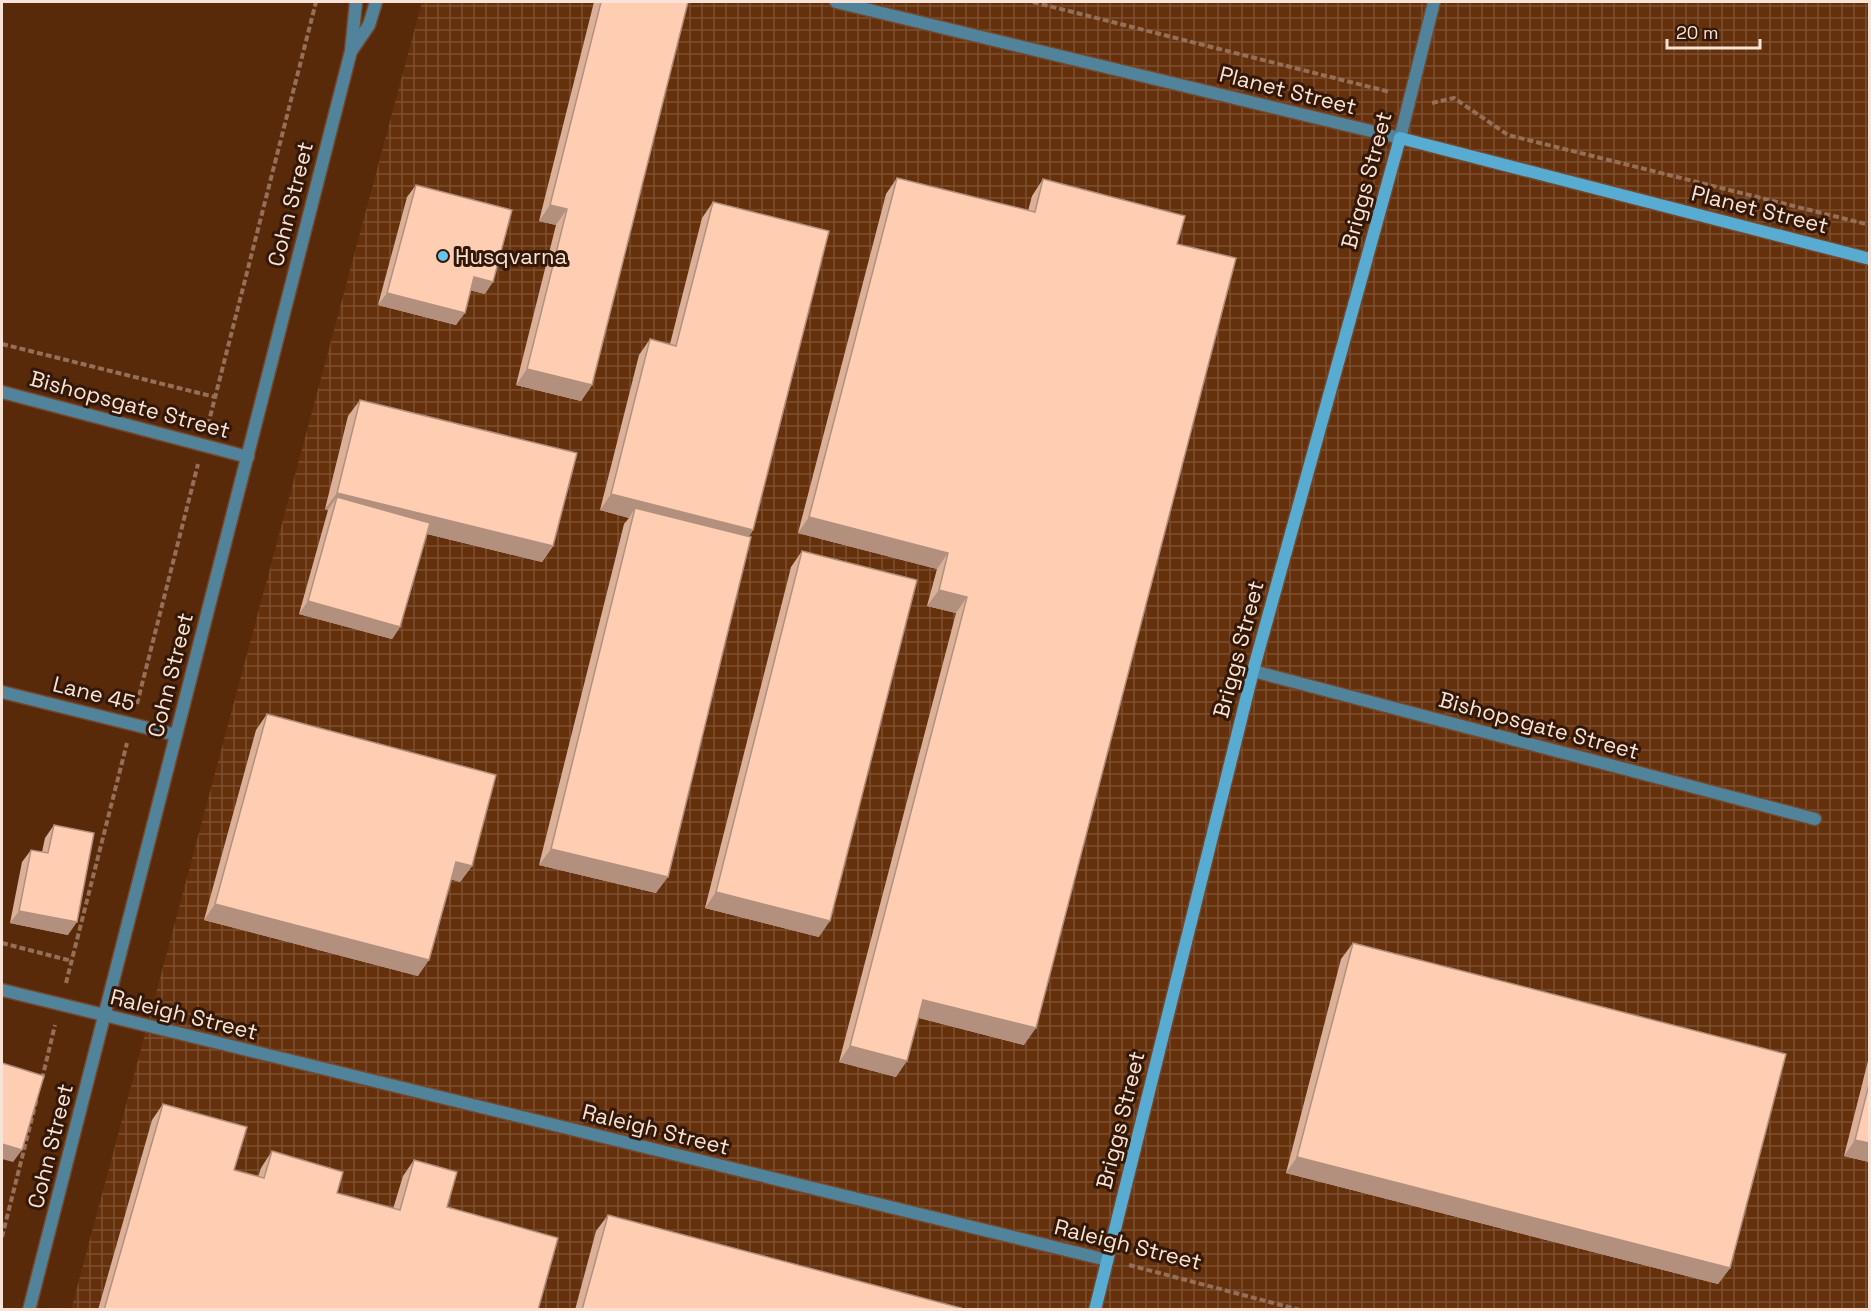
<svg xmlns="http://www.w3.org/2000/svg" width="1871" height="1311" font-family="'Space Grotesk',sans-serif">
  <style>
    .industrial { fill: url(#industrial-grid) }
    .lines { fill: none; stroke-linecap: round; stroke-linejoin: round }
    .lane-casing { stroke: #73472b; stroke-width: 15 }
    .street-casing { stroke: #73472b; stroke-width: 15 }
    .secondary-casing { stroke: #73472b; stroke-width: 15 }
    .path { stroke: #956f57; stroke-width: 4; stroke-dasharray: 6 3; stroke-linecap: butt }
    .lane { stroke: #51839b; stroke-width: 12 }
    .street { stroke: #51839b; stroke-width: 12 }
    .secondary { stroke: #58acd2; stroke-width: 12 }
    .wall { fill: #dbb099 }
    .shaded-wall { fill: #b2907d }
    .building { fill: #ffcdb2; stroke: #b2907d; stroke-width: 1.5 }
    .poi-dot { fill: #66c4ef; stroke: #331807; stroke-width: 2 }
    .labels { text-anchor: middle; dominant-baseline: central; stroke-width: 6; stroke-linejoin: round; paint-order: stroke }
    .street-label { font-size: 22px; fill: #f9e2d6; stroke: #331807 }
    .poi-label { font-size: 22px; fill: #f9e2d6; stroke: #331807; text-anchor: start }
  </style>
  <defs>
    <pattern id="industrial-grid" width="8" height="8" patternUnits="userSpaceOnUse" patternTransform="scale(1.5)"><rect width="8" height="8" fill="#65310c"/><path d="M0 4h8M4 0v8" fill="none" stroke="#7c4f2f"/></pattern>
  </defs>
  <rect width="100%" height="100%" fill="#592a0a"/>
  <path class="industrial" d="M422,2H1869V1309L71,1310Z"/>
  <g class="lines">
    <g class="lane-casing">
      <path id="lane" d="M2,692L176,735"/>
    </g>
    <g class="street-casing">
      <g id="street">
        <path d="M836,2L1400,138L1434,2"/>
        <path d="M352,50L369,25L376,2"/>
        <path d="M2,392L248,457"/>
        <path d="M1253,671L1815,819"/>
        <path d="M2,990L1107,1260"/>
        <path d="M29,1310L351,51L356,2"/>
      </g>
    </g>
    <g class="secondary-casing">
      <path id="secondary" d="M1095,1310L1253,671L1400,138L1870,259"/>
    </g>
    <g class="path">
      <path d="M1033,2L1390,92"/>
      <path d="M1432,103L1454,98L1508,135L1870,225"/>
      <path d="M2,344L215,397"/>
      <path d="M208,425L316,2"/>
      <path d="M137,704L198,464"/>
      <path d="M2,943L72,961"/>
      <path d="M66,983L127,743"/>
      <path d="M42,1079L55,1025"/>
      <path d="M2,1237L37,1098"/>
      <path d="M1129,1265L1300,1310"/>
    </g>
    <use href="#lane" class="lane"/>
    <use href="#street" class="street"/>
    <use href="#secondary" class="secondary"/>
  </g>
  <g class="wall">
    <path d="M594,2H688L592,385L581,401L516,385L556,225L539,221Z"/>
    <path d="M897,178L1028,211L1032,196L1043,179L1177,244L1024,1045L919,1018L896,1077L839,1062L956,613L927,606L937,569L798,533L886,194Z"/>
    <path d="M416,185L485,294L470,290L456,325L378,305L407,197Z"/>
    <path d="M713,202L753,530L749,536L656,893L539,865L624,524L629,518L600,510L639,355L650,339L670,344L702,218Z"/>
    <path d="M360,400L553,546L542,562L427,534L400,627L392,639L299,614L328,510L325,509L348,416Z"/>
    <path d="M802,551L819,937L705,908L791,567Z"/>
    <path d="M267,714L472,866L460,882L451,879L418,976L204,920L256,730Z"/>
    <path d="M54,825L68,935L10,923L22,862L31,850L42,852L45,838Z"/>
    <path d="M1353,943L1730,1268L1718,1284L1286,1173L1341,959Z"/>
    <path d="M1869,1057V1162L1844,1156Z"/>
    <path d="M163,1104L234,1170L258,1177L261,1168L272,1151L337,1193L393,1209L403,1176L414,1160L447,1207L538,1310H98L152,1120Z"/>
    <path d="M608,1215L960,1310H575L596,1231Z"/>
  </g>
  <g class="shaded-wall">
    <path d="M550,205L567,209L556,225L539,221Z"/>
    <path d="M474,277L493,282L485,294L465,289Z"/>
    <path d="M387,293L465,313L456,325L378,305Z"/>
    <path d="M527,369L592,385L581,401L516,385Z"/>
    <path d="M337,493L553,546L542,562L333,511L337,497L328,510L325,509Z"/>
    <path d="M611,494L753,530L742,546L635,508L629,518L600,510Z"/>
    <path d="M809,517L948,553L937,569L798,533Z"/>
    <path d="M939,590L967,597L956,613L927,606Z"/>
    <path d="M308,601L400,627L392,639L299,614Z"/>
    <path d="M551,849L668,877L656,893L539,865Z"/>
    <path d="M456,862L472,866L460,882L445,878Z"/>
    <path d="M716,892L830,921L819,937L705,908Z"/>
    <path d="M215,904L429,960L418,976L204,920Z"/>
    <path d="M19,911L77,922L68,935L10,923Z"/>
    <path d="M923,1000L1036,1028L1024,1045L912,1016Z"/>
    <path d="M850,1046L907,1061L896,1077L839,1062Z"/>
    <path d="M1855,1140L1869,1143V1162L1844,1156Z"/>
    <path d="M2,1144L22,1150L13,1162L2,1159Z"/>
    <path d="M1297,1157L1730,1268L1718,1284L1286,1173Z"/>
  </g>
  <g class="building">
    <path d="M601,2H688L592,385L527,369L567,209L550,205Z"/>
    <path d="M897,178L1035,212L1043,179L1185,216L1177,244L1236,258L1036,1028L923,1000L907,1061L850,1046L967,597L939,590L948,553L809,517Z"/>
    <path d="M416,185L512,210L493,282L474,277L465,313L387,293Z"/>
    <path d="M713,202L829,231L753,530L611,494L650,339L676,346Z"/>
    <path d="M360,400L577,453L553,546L337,493Z"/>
    <path d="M337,497L430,523L400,627L308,601Z"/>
    <path d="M635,508L751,537L668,877L551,849Z"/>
    <path d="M802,551L917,580L830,921L716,892Z"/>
    <path d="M267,714L496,775L472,866L456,862L429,960L215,904Z"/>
    <path d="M54,825L94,833L77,922L19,911L31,850L48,853Z"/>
    <path d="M1353,943L1786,1054L1730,1268L1297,1157Z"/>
    <path d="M2,1063L44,1076L22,1150L2,1144Z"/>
    <path d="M1869,1084V1143L1855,1140Z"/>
    <path d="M163,1104L247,1127L234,1170L264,1178L272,1151L343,1172L337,1193L400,1210L414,1160L457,1172L447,1207L558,1238L538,1310H104Z"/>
    <path d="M608,1215L961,1308L960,1310H582Z"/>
  </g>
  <circle class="poi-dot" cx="443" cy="256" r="6"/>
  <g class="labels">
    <g class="street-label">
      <text transform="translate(1288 90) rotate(14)">Planet Street</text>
      <text transform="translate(1366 180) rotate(-75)">Briggs Street</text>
      <text transform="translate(290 204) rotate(-76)">Cohn Street</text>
      <text transform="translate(1760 209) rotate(14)">Planet Street</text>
      <text transform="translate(130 404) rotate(15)">Bishopsgate Street</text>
      <text transform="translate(1238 649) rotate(-75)">Briggs Street</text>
      <text transform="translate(170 675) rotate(-76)">Cohn Street</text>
      <text transform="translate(94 693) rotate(14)">Lane 45</text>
      <text transform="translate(1539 725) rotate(15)">Bishopsgate Street</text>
      <text transform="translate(184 1014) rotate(14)">Raleigh Street</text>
      <text transform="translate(1120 1120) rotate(-76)">Briggs Street</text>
      <text transform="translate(656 1129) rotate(14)">Raleigh Street</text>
      <text transform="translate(50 1146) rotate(-76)">Cohn Street</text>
      <text transform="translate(1128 1244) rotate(14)">Raleigh Street</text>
    </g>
    <g class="poi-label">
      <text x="455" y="256">Husqvarna</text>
    </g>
  </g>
  <rect width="1871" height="1311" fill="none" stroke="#f9e2d6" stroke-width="6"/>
  <path d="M1667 39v9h93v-9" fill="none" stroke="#f9e2d6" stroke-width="3"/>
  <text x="1676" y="39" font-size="18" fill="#f9e2d6" stroke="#331807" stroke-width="4.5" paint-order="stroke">20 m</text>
</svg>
